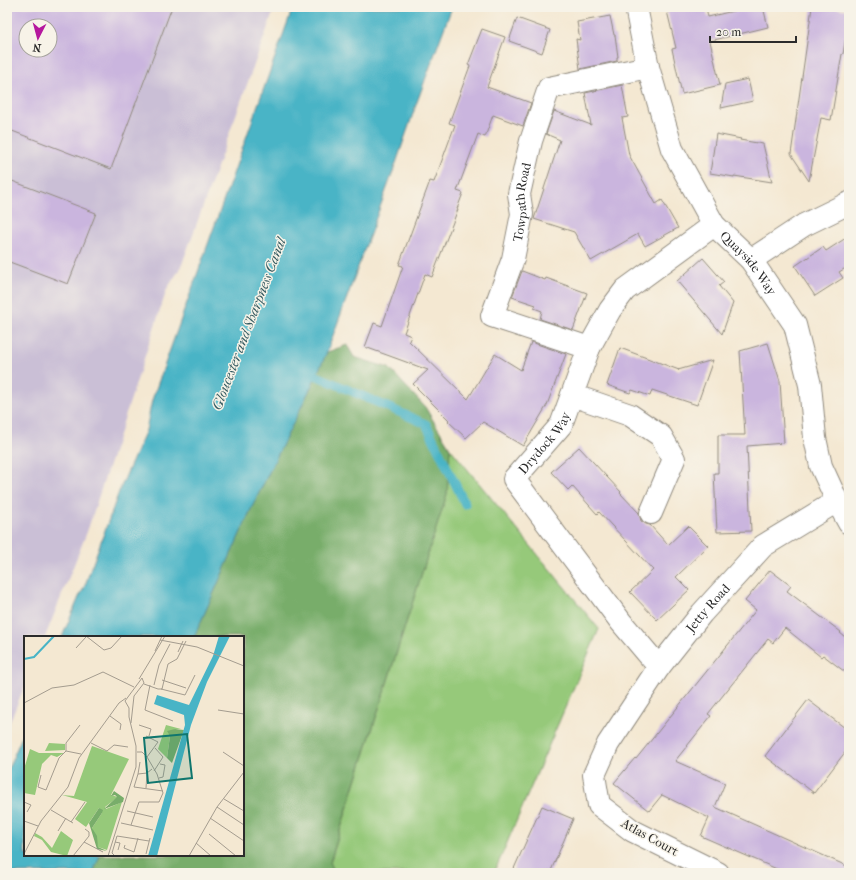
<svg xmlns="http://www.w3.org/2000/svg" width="856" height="880" font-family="'IM FELL French Canon',serif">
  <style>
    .industrial { fill: #cabfd6; fill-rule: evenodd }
    .green { fill: #96c97a; stroke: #607a52 }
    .forest { fill: #78ad6a; stroke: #526c4a }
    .water { fill: #48b4c6; stroke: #3a7078 }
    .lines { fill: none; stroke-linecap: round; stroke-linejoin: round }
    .stream { stroke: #48b4c6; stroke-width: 9 }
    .building { fill: #cab5de; fill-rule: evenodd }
    .minor-casing { stroke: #908a7e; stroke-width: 24 }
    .minor { stroke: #fff; stroke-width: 22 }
    .labels { text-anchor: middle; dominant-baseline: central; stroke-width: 3; stroke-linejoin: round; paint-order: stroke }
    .street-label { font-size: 13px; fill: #2b2b2b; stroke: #f7f3e8 }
    .water-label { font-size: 14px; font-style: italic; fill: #355b61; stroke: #f7f3e8 }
    .inset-river { fill: none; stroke: #48b4c6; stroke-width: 2 }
    .inset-road { fill: none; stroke: #a49c8f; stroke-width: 1 }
    .view { fill: #0f766e; fill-opacity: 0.15; stroke: #0f766e; stroke-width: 2 }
    .inset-edge { fill: none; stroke: #2b2b2b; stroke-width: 2 }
  </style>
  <rect width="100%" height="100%" fill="#f7f3e8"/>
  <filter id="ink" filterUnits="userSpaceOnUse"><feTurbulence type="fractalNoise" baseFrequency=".025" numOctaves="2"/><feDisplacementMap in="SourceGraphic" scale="8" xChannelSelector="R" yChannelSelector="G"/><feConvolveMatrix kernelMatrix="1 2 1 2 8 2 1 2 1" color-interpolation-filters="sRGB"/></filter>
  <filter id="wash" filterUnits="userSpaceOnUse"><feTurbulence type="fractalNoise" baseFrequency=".012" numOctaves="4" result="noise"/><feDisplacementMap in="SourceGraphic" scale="16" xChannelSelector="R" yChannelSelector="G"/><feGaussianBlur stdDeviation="0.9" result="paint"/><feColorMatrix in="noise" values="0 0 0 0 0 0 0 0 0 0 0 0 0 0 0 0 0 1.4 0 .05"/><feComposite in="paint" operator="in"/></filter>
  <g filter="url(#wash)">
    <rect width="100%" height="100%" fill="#f4e8d2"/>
    <path class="industrial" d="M7,7H275L181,267L167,289L87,532L45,637H25V685L7,729ZM26,26H50V50H26Z"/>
    <path class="green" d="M450,448L599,629L494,873H335L330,863L447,494Z"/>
    <path class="forest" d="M347,345L354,357L389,368L425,407L450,448L447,494L330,862L335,873H93L100,855H243V637H194L252,507L312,385L327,352Z"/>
    <g class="water">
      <path d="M293,7H452L417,102L394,169L327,352L312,385L252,507L194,637H62L79,597L84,588L120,489L146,430L152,400Z"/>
      <path d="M25,730V855H100L93,873H7V771Z"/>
    </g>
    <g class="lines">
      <path class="stream" d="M306,371L426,424L465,504"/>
    </g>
    <g id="blocks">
      <g class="building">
        <path d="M7,7H172L111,169L7,129ZM26,26H50V50H26Z"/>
        <path d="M666,7H706L708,17L750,7H763L768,27L710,41L720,85L682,94L672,49L676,48Z"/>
        <path d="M812,7H827L849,10V19L843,54H842L831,120L821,118L809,181L791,154Z"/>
        <path d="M610,16L614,35H615L618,57H617V61L580,69L576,39L580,40L577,22Z"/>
        <path d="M517,18L550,30L542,53L509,41Z"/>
        <path d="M482,29L505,37L487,87L531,103L523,126L493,115L485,137L478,134L457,191L463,193L457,209H458L432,277L425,274L404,333L411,336L409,341L468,399L495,354L521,370L531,342L566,354L547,405L523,446L483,422L466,438L448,421L449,420L413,384L428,370L365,347L374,323L382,326L403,266L399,265L430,181L434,182L455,125L449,123L470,66L468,65Z"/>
        <path d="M748,79L753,101L721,108L725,84Z"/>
        <path d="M622,85L628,117L622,118L629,155L656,204L662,200L678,228L645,246L638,234L591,261L574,232L534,219L560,140L546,134L554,111L591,125L585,93Z"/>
        <path d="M716,134L741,139L740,140L763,144L772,182L734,176V177L710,173Z"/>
        <path d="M7,179L96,213L68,284L7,261Z"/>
        <path d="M849,236V266L839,272L843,278L815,296L795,266L823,247L826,251Z"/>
        <path d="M703,258L724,282L719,286L733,303L722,334L677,281Z"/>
        <path d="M522,271L545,280L546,278L587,293L573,330L540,319L542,311L534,308L536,305L512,297Z"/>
        <path d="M768,343L780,381L784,443L747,446L751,531L717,532L714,473H718V435H745L740,351Z"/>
        <path d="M620,348L679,370H678L713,360L697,405L652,390L650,396L632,390L630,393L607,385Z"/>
        <path d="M579,447L621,492L620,493L639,513L641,521L646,524L650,525L668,545L688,526L708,546L676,577L689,590L657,620L630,592L653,570L599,512L597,514L572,486L568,490L551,472Z"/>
        <path d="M770,570L791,586L787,591L841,632L840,633L849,640V675L823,655L821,657L785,628L773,643L768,639L708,714L711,716L675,761L725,783L715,807L849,867V873H786L701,836L709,818L662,795L649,811L614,783L635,758L636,759L756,610L745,601Z"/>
        <path d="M808,700L849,731V747L814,793L765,756Z"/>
        <path d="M542,806L573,819L550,873H512Z"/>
      </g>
    </g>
  </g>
  <g filter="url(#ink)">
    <use href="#blocks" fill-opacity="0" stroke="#908a7e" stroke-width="1"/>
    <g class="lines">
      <g class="minor-casing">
        <g id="minor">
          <path id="s1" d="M636,7L648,67L672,149L714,225L751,260L795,325L810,385L815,438L821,466L837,501L849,523"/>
          <path d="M751,260L804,225L849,203"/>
          <path id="s2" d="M589,348L492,316L513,259L522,214L519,194L531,141L549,88L648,67"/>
          <path d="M572,395L630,415L661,436L674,459L651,513"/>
          <path id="s3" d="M659,667L621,622L514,479L561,425L589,348L610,310L625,290L714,225"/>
          <path id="s4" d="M718,873L633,831L599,805L594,775L608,744L659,667L702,613L763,546L837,501"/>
        </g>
      </g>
      <use href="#minor" class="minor"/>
    </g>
  </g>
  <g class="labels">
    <g class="street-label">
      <text stroke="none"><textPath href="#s2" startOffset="221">Towpath Road</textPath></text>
      <text stroke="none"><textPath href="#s1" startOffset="285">Quayside Way</textPath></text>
      <text stroke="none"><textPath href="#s3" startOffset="285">Drydock Way</textPath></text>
      <text stroke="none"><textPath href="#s4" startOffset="371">Jetty Road</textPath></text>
      <text transform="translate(650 837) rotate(29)">Atlas Court</text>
    </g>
    <g class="water-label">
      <text transform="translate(249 324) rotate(-69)">Gloucester and Sharpness Canal</text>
    </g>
  </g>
  <g transform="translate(24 636)">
    <rect width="220" height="220" fill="#f4e8d2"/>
    <path d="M142,89L157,93H151L146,100L143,122L134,113ZM25,107L41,108V114L21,115ZM68,110L105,123L87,159L94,161L81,171L82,173L98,166L83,214L74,211L68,192L78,177L75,172L62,191L51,183L63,166L38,159L50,160ZM6,113L15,117H40L33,121L27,119L18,128L11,159L0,157V133ZM37,195L49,204L43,220L27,216L18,204L10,200L11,197L18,201L28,212Z" fill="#96c97a"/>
    <path d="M151,93L160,94L148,127L143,122L146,100L143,95ZM90,155L100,162L99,166L80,173L93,161L91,159L87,160ZM75,172L79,174L78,177L68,192L73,200L74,211L83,215L73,213L65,187Z" fill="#78ad6a"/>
    <path d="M195,0H206L183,46L167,89L133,220H124L161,89L160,79L130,68L133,59L165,69L189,20Z" fill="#48b4c6"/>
    <path class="inset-river" d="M0,23L10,21L30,0"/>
    <path class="inset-road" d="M62,0L80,14L87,12L98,0M136,4L173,11L220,30M52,12L62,1M131,15L138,0M154,16L159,5M115,43L141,0M138,44L162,52M120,48L134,53M126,49L121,74L149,85M130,49L135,29L146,8M134,53H138L144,28L153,23L162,5M137,53L161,59L171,39M0,67L28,52L50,49L79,36L110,51M194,74L220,78M86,80L97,88L96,94M56,89L42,107V115L57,118M115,89L127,93L125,100M122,100L134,106L123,121M67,107L83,115L90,109L104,111M199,116L220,130M128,133L123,137L114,138L110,151L139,155M130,135L139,121L131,112M114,138L116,126M17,139L14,151L22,154L35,122L42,115M135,142L139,141L141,129L136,128M122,152L123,137M200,163L220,175M0,166L7,169L3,176M193,171L220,189M27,174L49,187M103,175L129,181M186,182L220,205M0,185L14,190M47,186L61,166M97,187L129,194M107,189L115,166H135L139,157L133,138L123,121L118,116H113M34,195L42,182M185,198L212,220M60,206L79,216M91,206L96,207L94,214M172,207L187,220M101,209L100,212L110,216L114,202M0,218L17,185L44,151L55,122L95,67L102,62M122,218L126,202M49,220L65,200V196L61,193M84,220L112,131V110L105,81V72L101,65L118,42L120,47L110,60L107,87M91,220L88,217L93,200L125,205M165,220L193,171L220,136"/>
    <path class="view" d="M163,98L168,142L124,147L120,102Z"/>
    <rect width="220" height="220" class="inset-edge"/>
  </g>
  <rect width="856" height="880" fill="none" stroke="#f7f3e8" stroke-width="24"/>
  <g transform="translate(38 38) rotate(186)"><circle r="19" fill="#f7f3e8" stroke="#a5a39c"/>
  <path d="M0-3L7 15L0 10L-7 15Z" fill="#b5179e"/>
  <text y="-6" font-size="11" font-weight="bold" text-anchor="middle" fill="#2b2b2b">N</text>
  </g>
  <path d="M710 36v6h86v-6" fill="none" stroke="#2b2b2b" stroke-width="2"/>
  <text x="716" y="36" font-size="12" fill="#2b2b2b" stroke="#f7f3e8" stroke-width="3" paint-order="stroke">20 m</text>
</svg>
